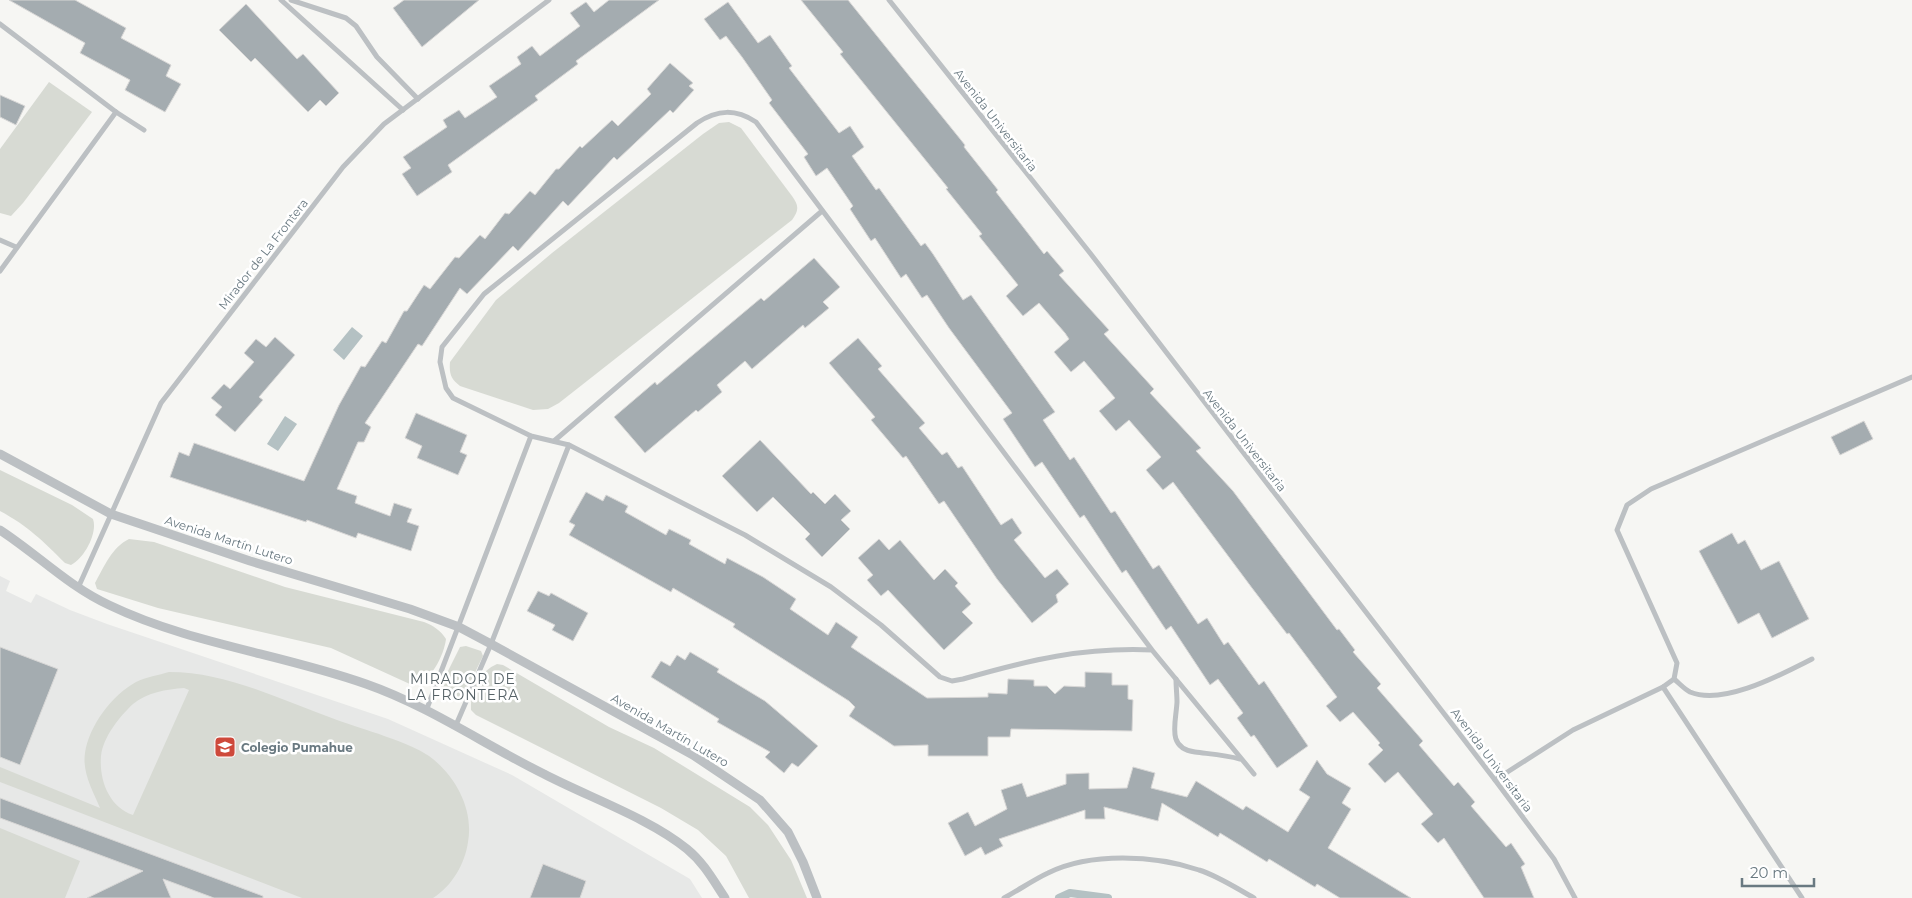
<svg xmlns="http://www.w3.org/2000/svg" width="1912" height="898" font-family="Montserrat,sans-serif">
  <style>
    .built { fill: #e7e8e7 }
    .green { fill: #d7dad3; fill-rule: evenodd }
    .water { fill: #b4c1c3 }
    .lines { fill: none; stroke-linecap: round; stroke-linejoin: round }
    .stream { stroke: #b4c1c3; stroke-width: 8 }
    .building { fill: #a4acb0; stroke: #d8d7d6 }
    .minor { stroke: #bcc0c3; stroke-width: 5 }
    .tertiary { stroke: #bcc0c3; stroke-width: 9 }
    .labels { text-anchor: middle; dominant-baseline: central; stroke-width: 5; stroke-linejoin: round; paint-order: stroke }
    .street-label { font-size: 12px; fill: #697981; stroke: #fff }
    .poi-label { font-size: 12px; font-weight: bold; fill: #697981; stroke: #fff; text-anchor: start }
    .neighbourhood-label { font-size: 14px; letter-spacing: 1px; fill: #566267; stroke: #fff }
  </style>
  <rect width="100%" height="100%" fill="#f6f6f3"/>
  <path class="built" d="M0,576L10,581L6,591L31,603L36,594L70,610L107,624L388,719L512,775L690,879L702,898H0Z"/>
  <g class="green">
    <path d="M49,82L92,112L23,203L11,216L0,213V149Z"/>
    <path d="M729,122L741,128L792,196C799,206 799,210 792,220L559,403L548,409L533,410L460,386C451,379 449,374 450,362L496,300L552,253L703,134L719,123Z"/>
    <path d="M0,470L72,505L93,519C98,533 84,559 71,565L65,563C43,541 28,526 0,511Z"/>
    <path d="M129,539L154,542L285,587L424,622C434,626 440,630 446,639C444,655 431,683 412,685L331,648L158,608L97,589L95,583C104,567 112,547 129,539Z"/>
    <path d="M466,646L481,651L483,656L464,695L458,698L443,691L441,685L460,647Z"/>
    <path d="M497,664L503,665L609,727L654,748L750,807L768,825L791,860L807,898H749L726,856L698,830L661,808L476,715L471,710C470,691 480,671 497,664Z"/>
    <path d="M169,672C228,672 283,701 337,720C362,729 409,742 429,756C455,775 474,809 468,842C465,864 452,886 433,898H302L0,782V767L100,808C93,791 82,773 85,753C89,726 112,695 136,682C146,677 159,675 169,672ZM184,688L189,690L133,815C109,807 99,780 101,756C103,737 120,716 133,704C146,693 167,689 184,688Z"/>
    <path d="M0,828L80,861L65,898H0Z"/>
  </g>
  <g class="water">
    <path d="M352,327L363,336L344,360L333,350Z"/>
    <path d="M285,416L297,424L278,451L267,444Z"/>
  </g>
  <g class="lines">
    <path class="stream" d="M1059,898L1070,893L1108,898"/>
  </g>
  <g class="building">
    <path d="M9,0H75L126,28L121,38L171,65L166,76L181,84L165,112L125,90L130,80L80,53L85,43Z"/>
    <path d="M404,0H479L422,47L393,8Z"/>
    <path d="M609,0H659L576,61L578,64L535,96L538,100L448,165L452,172L417,196L402,174L411,168L403,157L447,127L443,120L459,110L465,118L497,97L489,86L521,64L517,57L532,46L540,56L580,26L570,13L586,2L594,12Z"/>
    <path d="M801,0H848L965,145L964,147L998,190L996,192L1044,254L1047,251L1064,271L1059,275L1109,330L1104,334L1154,389L1150,393L1201,448L1196,451L1233,491L1337,630L1339,629L1355,650L1353,652L1381,684L1377,688L1423,741L1419,745L1454,786L1458,782L1475,802L1471,806L1506,847L1511,843L1525,864L1521,867L1534,898H1484L1444,838L1438,843L1421,824L1433,814L1398,772L1385,783L1368,764L1383,750L1378,745L1380,743L1353,712L1340,722L1326,706L1337,697L1289,633L1287,634L1252,588L1173,482L1163,490L1146,470L1161,457L1129,420L1116,431L1099,411L1115,398L1084,361L1071,372L1054,352L1069,339L1065,333L1039,303L1023,316L1006,296L1018,285L979,236L982,234L946,189L948,188L840,54L843,52Z"/>
    <path d="M728,2L758,43L770,35L792,66L789,68L839,133L850,126L864,147L852,156L876,190L879,188L921,246L925,243L933,254L963,300L971,295L1055,412L1043,420L1070,460L1074,457L1111,513L1115,511L1153,569L1159,565L1198,624L1207,618L1224,645L1228,642L1259,685L1264,681L1308,746L1277,768L1254,735L1251,737L1237,718L1243,713L1218,679L1210,685L1171,626L1166,630L1126,570L1122,573L1084,515L1080,518L1042,462L1035,467L1003,419L1012,413L949,328L927,295L922,298L906,274L901,278L875,238L871,241L850,209L853,206L827,168L816,176L804,157L808,154L769,103L772,100L742,57L726,36L720,40L704,19Z"/>
    <path d="M246,4L297,59L303,54L339,93L326,106L320,100L308,112L255,58L251,62L219,30Z"/>
    <path d="M670,63L693,83L689,86L694,90L673,113L670,110L617,160L614,157L568,206L563,201L518,251L513,246L467,294L460,288L422,346L418,344L365,423L371,427L364,442H358L337,489L357,496L355,503L390,516L394,503L412,509L407,522L419,526L411,551L358,533L356,538L307,520L306,522L170,477L179,452L189,456L194,443L304,481L339,405L361,366L365,367L382,341L386,343L404,311H407L424,285L430,289L455,257L459,258L480,235L485,239L505,213L509,214L530,191L535,195L556,169H559L580,146L582,148L612,120L618,126L651,94L647,89Z"/>
    <path d="M0,95L25,106L16,125L0,117Z"/>
    <path d="M814,258L840,287L823,302L829,308L805,328L803,325L752,369L745,361L717,385L722,392L698,412L696,410L645,453L614,417L655,382L657,385L761,298L764,301Z"/>
    <path d="M275,337L295,355L259,397L263,400L235,432L215,415L222,407L211,398L224,384L230,389L254,362L244,353L256,339L266,347Z"/>
    <path d="M858,338L882,366L878,369L925,423L919,428L942,455L947,452L958,468L962,466L1001,525L1012,518L1022,533L1014,540L1045,578L1057,569L1069,584L1056,595L1058,602L1032,623L997,579L944,501L939,504L906,456L903,458L871,420L875,417L829,363Z"/>
    <path d="M416,413L467,435L460,452L467,455L458,475L417,458L422,446L405,438Z"/>
    <path d="M1864,421L1873,439L1840,455L1831,437Z"/>
    <path d="M760,440L811,494L813,492L825,504L835,494L851,511L841,520L850,529L822,557L805,539L810,534L773,497L757,512L722,476Z"/>
    <path d="M586,492L603,501L606,495L628,506L625,512L666,535L669,529L691,540L689,544L725,564L727,558L763,577L796,599L790,609L828,635L836,622L858,637L851,647L927,698L988,697V693L1007,694L1008,679L1034,680V686H1047L1055,694L1064,686L1085,687V672L1112,673V685H1128V699L1133,700L1132,731L1011,729L1010,737H988V756H928V745L894,746L849,716L855,707L849,701L733,627L735,624L673,588L671,592L569,535L575,525L569,522Z"/>
    <path d="M1732,533L1738,544L1745,540L1761,570L1779,561L1809,619L1772,638L1759,613L1738,624L1699,551Z"/>
    <path d="M879,539L889,550L900,540L934,580L945,569L958,583L955,586L971,604L962,612L973,623L944,650L888,590L881,596L867,580L873,575L858,558Z"/>
    <path d="M538,591L549,596L551,593L588,613L573,641L552,630L555,625L527,611Z"/>
    <path d="M0,647L58,669L20,765L0,757Z"/>
    <path d="M690,652L719,669L717,672L765,701L818,746L798,767L792,763L784,773L765,757L770,752L717,722L719,719L651,677L661,661L670,666L677,655L685,660Z"/>
    <path d="M1317,760L1327,774L1351,788L1342,803L1351,809L1328,848L1411,898H1340L1317,884L1315,887L1269,859L1267,862L1220,833L1218,837L1162,803L1158,821L1104,807L1105,819H1085V810L999,839L1003,846L985,855L981,847L965,856L948,823L968,812L975,826L1007,809L1001,790L1022,783L1027,797L1066,784V774L1089,773V789L1127,788L1133,767L1155,773L1151,788L1187,797L1196,781L1243,810L1246,806L1288,832L1310,797L1299,790Z"/>
    <path d="M0,798L263,896V898H214L163,879L171,898H87L143,871L0,818Z"/>
    <path d="M543,864L586,881L580,898H530Z"/>
  </g>
  <g class="lines">
    <g class="minor">
      <path d="M281,0L403,110"/>
      <path d="M291,0L346,18L356,26L377,57L418,99"/>
      <path d="M889,0L1090,253L1495,780L1554,859L1575,898"/>
      <path d="M0,24L116,112L144,130"/>
      <path d="M0,240L16,247"/>
      <path d="M0,271L116,112"/>
      <path d="M554,441L822,211"/>
      <path d="M78,588L161,403L343,167L384,124L549,0"/>
      <path d="M1152,650L756,122C736,109 718,109 697,123L484,294L442,347L440,362L446,388L453,398L531,436L569,445L745,535L831,587L881,625L940,677L952,681L963,679C1029,660 1083,647 1152,650L1254,774"/>
      <path d="M1176,679C1176,687 1177,695 1177,702C1176,723 1166,748 1195,752C1210,754 1225,755 1240,759"/>
      <path d="M1674,679C1679,683 1684,689 1690,692C1724,706 1782,674 1812,659"/>
      <path d="M1663,687L1802,898"/>
      <path d="M426,711L531,436"/>
      <path d="M456,725L491,644L569,445"/>
      <path d="M1495,780L1573,730L1663,687L1674,679L1677,663L1617,530L1627,505L1651,489L1912,377"/>
      <path d="M1004,898C1019,890 1033,880 1048,873C1090,852 1155,855 1199,870C1218,876 1236,888 1254,898"/>
    </g>
    <g class="tertiary">
      <path d="M0,454L111,514L250,561L410,609L459,627L491,644L693,755L760,800L788,832L803,862L817,898"/>
      <path d="M0,530C37,554 68,586 109,605C190,644 282,654 366,684C429,706 485,745 544,774C588,797 649,818 687,849C704,863 713,880 725,898"/>
    </g>
  </g>
  <defs>
    <g id="school-square" transform="scale(1.125)"><rect x="-9" y="-9" width="18" height="18" rx="4" fill="#ce493b" stroke="#fff"/><path d="M0-5L7-2L0 1L-7-2ZM-4 1L0 2.5L4 1V4Q0 6-4 4Z" fill="#fff"/></g>
  </defs>
  <g fill-rule="evenodd">
    <use href="#school-square" x="225" y="747"/>
  </g>
  <g class="labels">
    <g class="street-label">
      <text transform="translate(996 120) rotate(52)">Avenida Universitaria</text>
      <text transform="translate(263 254) rotate(-52)">Mirador de La Frontera</text>
      <text transform="translate(1245 440) rotate(52)">Avenida Universitaria</text>
      <text transform="translate(229 540) rotate(18)">Avenida Martín Lutero</text>
      <text transform="translate(670 730) rotate(30)">Avenida Martín Lutero</text>
      <text transform="translate(1492 760) rotate(53)">Avenida Universitaria</text>
    </g>
    <g class="poi-label">
      <text x="241" y="747">Colegio Pumahue</text>
    </g>
    <g class="neighbourhood-label">
      <text x="463" y="679">MIRADOR DE<tspan x="463" dy="16">LA FRONTERA</tspan></text>
    </g>
  </g>
  <path d="M1742 878v8h72v-8" fill="none" stroke="#697981" stroke-width="2.5"/>
  <text x="1750" y="878" font-size="15" fill="#697981" stroke="#ffffff" stroke-width="4" paint-order="stroke">20 m</text>
</svg>
